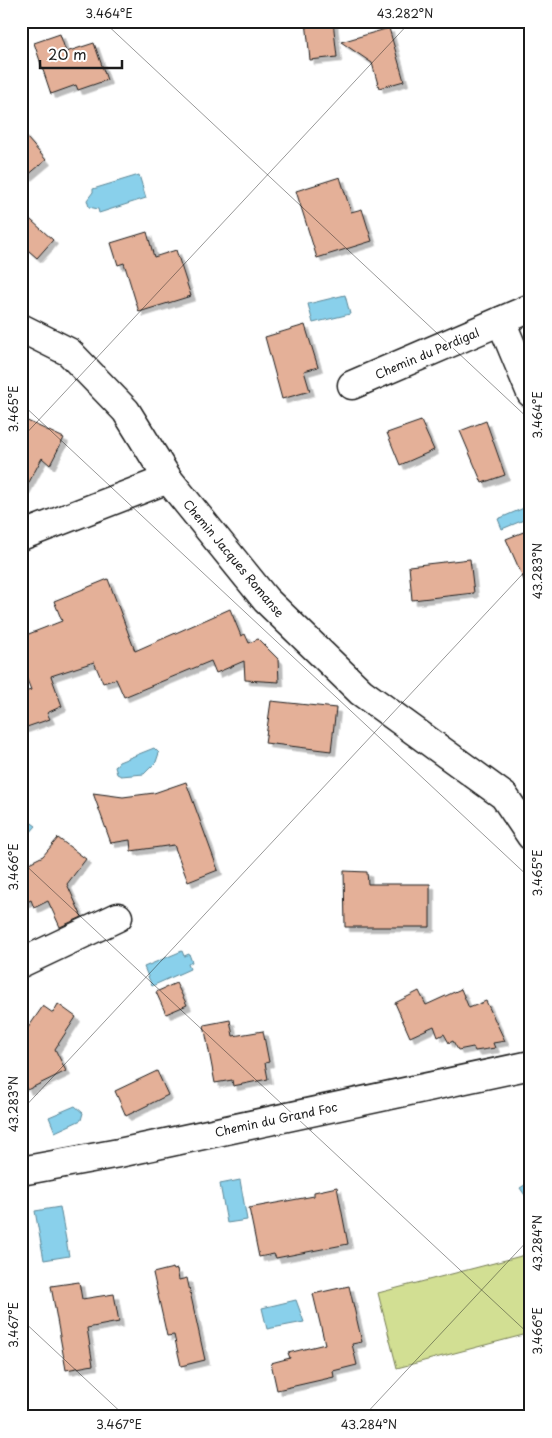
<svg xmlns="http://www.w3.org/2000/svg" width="552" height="1438" font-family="'Playpen Sans',sans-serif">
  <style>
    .green { fill: #d2df93; stroke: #777e58 }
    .water { fill: #89d0eb; stroke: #5d8898 }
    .building { fill: #e4b098; stroke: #1c1c1c; filter: url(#shadow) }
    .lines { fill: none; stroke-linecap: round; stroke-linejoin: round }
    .minor-casing { stroke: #1c1c1c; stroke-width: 31 }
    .minor { stroke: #fff; stroke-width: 28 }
    .ticks { fill: none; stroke: #1c1c1c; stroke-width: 1; stroke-opacity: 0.45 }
    .labels { text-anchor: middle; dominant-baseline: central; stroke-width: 4; stroke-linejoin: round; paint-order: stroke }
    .street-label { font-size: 12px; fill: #1c1c1c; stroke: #fff }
    .neatline { fill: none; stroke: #1c1c1c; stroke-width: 2 }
    .ticks-label { font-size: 12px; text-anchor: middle; fill: #1c1c1c }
  </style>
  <defs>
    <filter id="shadow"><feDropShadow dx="4.5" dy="4.5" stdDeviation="0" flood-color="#0004"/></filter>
  </defs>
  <rect width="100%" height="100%" fill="#fff"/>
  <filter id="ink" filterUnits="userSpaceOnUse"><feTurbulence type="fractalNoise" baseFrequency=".02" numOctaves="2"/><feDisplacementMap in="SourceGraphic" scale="10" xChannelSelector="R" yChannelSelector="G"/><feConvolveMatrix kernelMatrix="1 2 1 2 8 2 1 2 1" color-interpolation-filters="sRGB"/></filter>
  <g filter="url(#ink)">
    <path class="green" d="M525,1255L531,1279V1333L397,1368L378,1293Z"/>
    <g class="water">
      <path d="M139,175L146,198L99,213L98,209L89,207L87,200L93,192V189Z"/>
      <path d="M345,295L350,314L313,323L308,304Z"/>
      <path d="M531,505V517L502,529L498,519Z"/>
      <path d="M154,748L159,753L156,762L144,774L121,776L117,774L115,767L119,762Z"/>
      <path d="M26,819L36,826L21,843V822Z"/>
      <path d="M182,951L184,956L189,954L192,962L188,964L190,969L152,986L144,967Z"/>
      <path d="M75,1106L83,1113L81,1120L55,1132L49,1117Z"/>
      <path d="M240,1180L247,1220L227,1223L220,1184Z"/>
      <path d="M531,1181V1204L520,1188Z"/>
      <path d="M60,1207L69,1256L44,1260L35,1211Z"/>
      <path d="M296,1300L304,1322L267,1329L262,1308Z"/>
    </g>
    <g class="building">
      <path d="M306,21H333L337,57L310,60Z"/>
      <path d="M389,28L404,81L379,88L372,63L341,42Z"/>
      <path d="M60,34L66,52L94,43L107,80L78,90L76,85L51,94L34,43Z"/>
      <path d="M21,131L46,160L21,181Z"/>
      <path d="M340,177L351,212L362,209L372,241L317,258L296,191Z"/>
      <path d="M21,211L53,240L37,258L21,244Z"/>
      <path d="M147,232L154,257L176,250L191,296L139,312L124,263L118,265L111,243Z"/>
      <path d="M305,325L318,367L304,371L310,391L282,399L265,337Z"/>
      <path d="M21,418L64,438L50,465L42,458L21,497Z"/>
      <path d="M421,421L434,450L400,465L387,433Z"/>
      <path d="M486,421L505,475L482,483L460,431Z"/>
      <path d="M531,529V596L506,539Z"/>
      <path d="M470,559L474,593L412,600L409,566Z"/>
      <path d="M108,579L135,651L230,609L241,636L245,634L249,643L258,639L278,659L279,682L245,680L244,661L216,673L211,661L124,697L116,679L103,683L94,662L51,676L62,706L47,713L50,719L21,729V693L31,690L21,664V637L62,621L54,601Z"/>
      <path d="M271,701L336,708L331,751L265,743Z"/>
      <path d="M186,782L218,870L188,882L174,845L131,851L130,840L111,843L93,793L123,797L154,793Z"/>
      <path d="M58,838L86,859L67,884L82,917L60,927L48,901L34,908L31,900L21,905V867L43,856Z"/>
      <path d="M344,871L367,872L368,884H430V927H345Z"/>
      <path d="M176,983L187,1005L166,1014L156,992Z"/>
      <path d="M461,989L469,1008L486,1001L505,1041L493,1043L495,1048L475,1051L473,1047L458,1050L453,1041L449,1043L444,1034L438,1037L434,1026L410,1037L395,1003L419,991L426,1005Z"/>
      <path d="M58,1004L76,1017L55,1049L66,1071L27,1090L21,1077V1038L43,1006L53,1013Z"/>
      <path d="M230,1020L233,1036L263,1031L269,1062L265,1063L268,1079L233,1086L232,1080L215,1083L204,1025Z"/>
      <path d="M157,1071L168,1095L126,1116L115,1091Z"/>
      <path d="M337,1187L348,1244L276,1258L274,1254L259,1257L249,1208L314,1196V1192Z"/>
      <path d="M173,1268L174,1270L177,1269L179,1280L187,1278L205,1360L181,1366L174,1335L167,1336L153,1273Z"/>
      <path d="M79,1282L82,1299L114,1294L119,1322L87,1328L93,1365L66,1370L51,1286Z"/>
      <path d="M349,1286L362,1342L352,1344L357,1365L333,1371L334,1377L277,1390L271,1363L290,1358L288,1353L325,1344L313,1294Z"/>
    </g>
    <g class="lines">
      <g class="minor-casing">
        <g id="minor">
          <path d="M501,321L531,393"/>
          <path d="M21,328L69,352L126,411L168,479L266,600L361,692L504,796L531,836"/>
          <path d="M352,385L531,308"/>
          <path d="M21,536L168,479"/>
          <path d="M21,963L118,917"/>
          <path d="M21,1171L119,1153L531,1065"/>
        </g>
      </g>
      <use href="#minor" class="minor"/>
    </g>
  </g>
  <path class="ticks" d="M103,21L531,421M21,403L531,879M21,439L411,21M21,861L531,1336M21,1111L531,565M21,1319L126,1417M363,1417L531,1237"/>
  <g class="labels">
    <g class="street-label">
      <text transform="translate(427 353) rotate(-23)">Chemin du Perdigal</text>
      <text transform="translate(234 558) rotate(50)">Chemin Jacques Romanse</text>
      <text transform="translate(276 1119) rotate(-12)">Chemin du Grand Foc</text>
    </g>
  </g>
  <rect width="552" height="1438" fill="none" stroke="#fff" stroke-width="55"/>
  <path d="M40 60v8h82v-8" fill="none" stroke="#1c1c1c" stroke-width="2.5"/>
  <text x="48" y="60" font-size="15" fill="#1c1c1c" stroke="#ffffff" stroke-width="4" paint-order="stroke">20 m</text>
  <rect x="28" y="28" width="496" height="1382" class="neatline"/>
  <g class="ticks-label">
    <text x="109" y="18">3.464°E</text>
    <text x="405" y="18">43.282°N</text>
    <text transform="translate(14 409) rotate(-90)" y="4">3.465°E</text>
    <text transform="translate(538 415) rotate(-90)" y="4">3.464°E</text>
    <text transform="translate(538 571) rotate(-90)" y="4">43.283°N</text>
    <text transform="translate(14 867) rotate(-90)" y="4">3.466°E</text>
    <text transform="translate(538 873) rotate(-90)" y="4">3.465°E</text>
    <text transform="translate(14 1104) rotate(-90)" y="4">43.283°N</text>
    <text transform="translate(538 1243) rotate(-90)" y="4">43.284°N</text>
    <text transform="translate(14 1325) rotate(-90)" y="4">3.467°E</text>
    <text transform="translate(538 1331) rotate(-90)" y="4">3.466°E</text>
    <text x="119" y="1429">3.467°E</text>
    <text x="369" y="1429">43.284°N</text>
  </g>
</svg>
